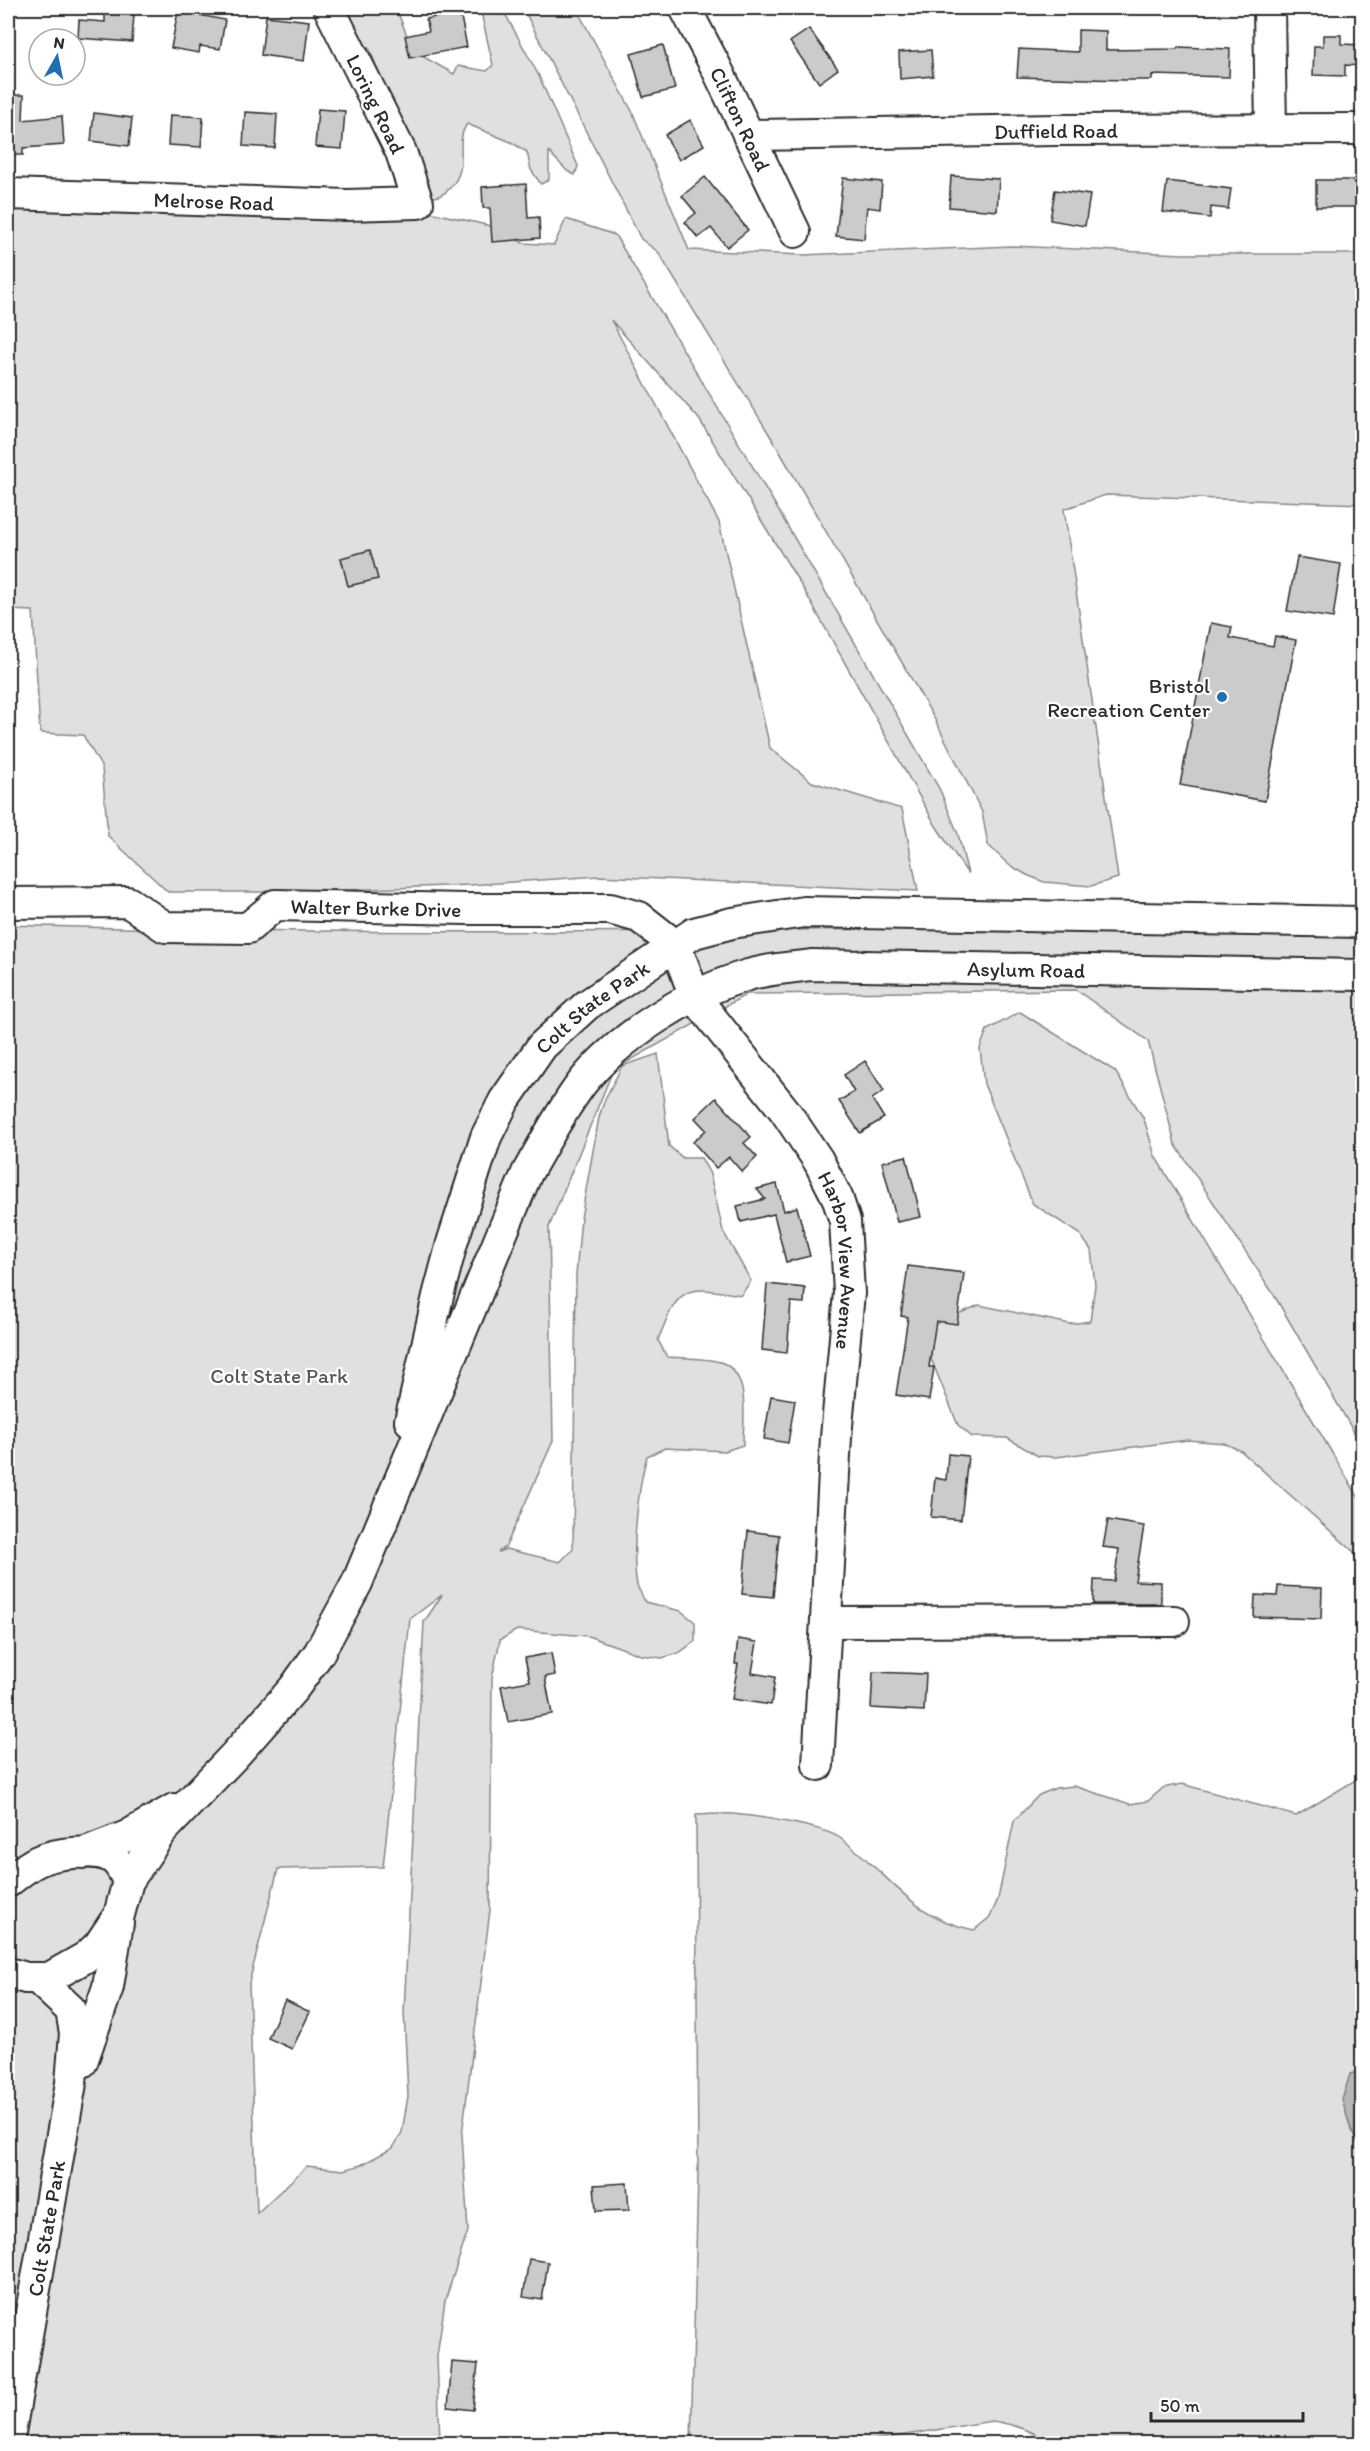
<svg xmlns="http://www.w3.org/2000/svg" width="1370" height="2451" font-family="Itim,sans-serif">
  <style>
    .green { fill: #e0e0e0; stroke: #868686; stroke-width: 1.5; fill-rule: evenodd }
    .water { fill: #b6b6b6; stroke: #7e7e7e; stroke-width: 1.5 }
    .building { fill: #cbcbcb; stroke: #2b2b2b; stroke-width: 1.5 }
    .lines { fill: none; stroke-linecap: round; stroke-linejoin: round }
    .minor-casing { stroke: #2b2b2b; stroke-width: 34 }
    .minor { stroke: #fff; stroke-width: 30 }
    .poi-dot { fill: #1f6fb2; stroke: #fff; stroke-width: 2 }
    .labels { text-anchor: middle; dominant-baseline: central; stroke-width: 4.5; stroke-linejoin: round; paint-order: stroke }
    .street-label { font-size: 21px; fill: #2b2b2b; stroke: #fff }
    .poi-label { font-size: 21px; fill: #2b2b2b; stroke: #fff; text-anchor: end }
    .park-label { font-size: 21px; fill: #585858; stroke: #fff }
  </style>
  <rect width="100%" height="100%" fill="#fff"/>
  <filter id="ink" filterUnits="userSpaceOnUse"><feTurbulence type="fractalNoise" baseFrequency=".0167" numOctaves="2"/><feDisplacementMap in="SourceGraphic" scale="12" xChannelSelector="R" yChannelSelector="G"/><feConvolveMatrix kernelMatrix="1 2 1 2 8 2 1 2 1" color-interpolation-filters="sRGB"/></filter>
  <g filter="url(#ink)">
    <g class="green">
      <path d="M344,8H396L413,51L454,74L458,66L487,71L493,65L480,8H502L539,76L578,166L575,175L567,171L549,152V180L541,184L531,170L527,152L511,142L467,124C453,144 471,166 450,188C444,195 438,197 428,198L370,50L358,37Z"/>
      <path d="M523,8H576L632,111L689,250L803,255L1012,246L1182,254H1362V504L1106,495L1064,509L1118,878L1091,886L1044,882L1027,875L1009,865L988,845L982,812L933,716L777,447L658,252L641,239Z"/>
      <path d="M8,207L417,209L495,227L523,243L554,245L566,219L615,235L773,501L940,790L958,834L968,874L936,826L804,590L699,419L611,320L719,522L770,748L812,782L902,809L918,891L599,876L470,885L293,892H168L108,836L102,768L83,735L40,733L33,611L8,610Z"/>
      <path d="M1362,923V1446L1274,1295L1175,1144L1148,1041L1076,990L747,994L613,1070L549,1227L553,1441L506,1546L498,1552L506,1549L560,1562L573,1549L576,1275L581,1218L599,1117L605,1099L622,1066L658,1054L669,1146L683,1158H701L710,1174L723,1231L751,1281L741,1295C684,1285 679,1286 658,1340L667,1357C682,1358 710,1358 723,1363C751,1376 743,1419 743,1445L725,1451L665,1448L647,1456C638,1487 631,1553 637,1585C639,1591 643,1596 645,1602L681,1611L695,1622V1641L679,1653L662,1658L641,1655L588,1636L517,1630L500,1640L492,1678L490,1910L462,2135L468,2231L445,2301L437,2356L440,2443H8V925C459,939 911,928 1362,923ZM442,1595L424,1622L404,2011L408,2096L402,2132L393,2148L361,2165L343,2170L307,2166L257,2213L249,1983L278,1869L383,1867L410,1619Z"/>
      <path d="M1020,1012L1115,1071L1144,1119L1155,1156L1362,1503V1587L1354,1552L1241,1451L1224,1443L1188,1440L1056,1457L1038,1456L1007,1438L972,1437L958,1425L925,1344L928,1327L979,1305L1070,1324L1090,1321L1095,1285L1091,1250L1080,1234L1033,1204L984,1084L980,1048L987,1030Z"/>
      <path d="M1362,1776V2070L1350,2075L1351,2130L1362,2151V2443H1051C1034,2431 1012,2424 992,2421L855,2443L691,2444L698,2176L696,1815C709,1815 721,1813 733,1814C755,1816 824,1826 840,1838C889,1872 910,1918 974,1930L990,1917L998,1899L1014,1821L1039,1795L1056,1788L1074,1786L1130,1804L1148,1801L1163,1788L1182,1784L1296,1816Z"/>
    </g>
    <path class="water" d="M1362,2070V2151L1351,2130L1342,2100L1350,2074Z"/>
    <g class="building">
      <path d="M178,11L225,20L220,49L200,46L199,53L171,48Z"/>
      <path d="M105,12L134,14L132,42L78,38L79,20L105,22Z"/>
      <path d="M460,12L467,47L410,58L405,36L429,31L426,19Z"/>
      <path d="M266,16L309,21L304,61L261,55Z"/>
      <path d="M809,29L838,69L819,83L790,42Z"/>
      <path d="M1078,30L1106,31V50L1177,49L1178,47L1230,49L1229,77L1152,75V80H1124L1017,77L1019,49L1078,52Z"/>
      <path d="M1323,35H1341V44L1362,45V66L1345,65V76L1313,75L1314,46H1323Z"/>
      <path d="M663,45L675,89L643,97L631,54Z"/>
      <path d="M931,50L933,76L900,79L899,52Z"/>
      <path d="M8,95H24L23,120L62,116L64,145L23,148V155H8Z"/>
      <path d="M318,109L345,111L342,149L315,147Z"/>
      <path d="M245,112L277,114L275,148L243,146Z"/>
      <path d="M94,113L132,118L129,146L91,141Z"/>
      <path d="M170,115L203,117L201,147L168,145Z"/>
      <path d="M690,120L704,145L679,160L665,135Z"/>
      <path d="M951,176L999,179L997,211L949,207Z"/>
      <path d="M705,177L748,230L727,247L711,228L698,238L685,222L696,213L682,196Z"/>
      <path d="M843,178L882,182L880,209L867,207L864,239L836,236Z"/>
      <rect x="1316" y="180" width="46" height="27"/>
      <path d="M1167,181L1231,189L1228,209L1211,207L1210,218L1163,212Z"/>
      <path d="M526,184L528,218L539,217L540,238L492,242L490,208H483L482,187Z"/>
      <path d="M1055,190L1090,195L1085,226L1050,220Z"/>
      <path d="M370,550L378,579L348,586L341,558Z"/>
      <path d="M1297,557L1341,564L1333,618L1287,611Z"/>
      <path d="M1211,623L1232,627L1230,638L1273,646L1275,636L1296,640L1265,801L1180,785Z"/>
      <path d="M865,1061L884,1091L872,1099L884,1118L860,1133L839,1101L854,1092L844,1075Z"/>
      <path d="M716,1098L751,1137L744,1143L757,1157L742,1172L729,1157L716,1168L693,1142L706,1130L695,1118Z"/>
      <path d="M906,1156L921,1217L897,1222L882,1162Z"/>
      <path d="M777,1184L784,1211L797,1207L810,1256L786,1262L774,1214L741,1222L737,1206L765,1199L757,1189Z"/>
      <path d="M908,1266L964,1273L957,1324L936,1321L929,1367H934L929,1400L896,1395L908,1317L901,1316Z"/>
      <path d="M767,1284L805,1288L804,1303L791,1302L787,1353L762,1350Z"/>
      <path d="M771,1396L795,1400L788,1443L764,1439Z"/>
      <path d="M948,1454L968,1456L961,1520L931,1517L935,1478L946,1480Z"/>
      <path d="M1108,1520L1144,1526L1135,1581L1161,1582V1604H1093L1094,1580L1114,1581L1119,1549L1103,1547Z"/>
      <path d="M748,1531L779,1535L773,1597L742,1594Z"/>
      <path d="M1278,1586L1322,1588L1321,1619L1254,1617L1255,1595L1277,1596Z"/>
      <path d="M738,1639L757,1642L752,1673L775,1677L771,1705L732,1699L738,1664H735Z"/>
      <path d="M551,1653L555,1675L545,1677L552,1714L508,1722L501,1686L530,1681L525,1658Z"/>
      <path d="M873,1672L926,1674L924,1711L871,1708Z"/>
      <path d="M285,2000L310,2012L292,2049L268,2038Z"/>
      <path d="M627,2183L629,2210L596,2211L594,2185Z"/>
      <path d="M529,2259L548,2262L542,2300L523,2297Z"/>
      <path d="M452,2362L478,2364L473,2410L448,2407Z"/>
    </g>
    <g class="lines">
      <g class="minor-casing">
        <g id="minor">
          <path id="s1" d="M685,8L716,67L795,232"/>
          <path d="M1269,8L1271,129"/>
          <path id="s2" d="M748,135L1057,130L1362,129"/>
          <path id="s3" d="M8,194L347,205L418,203L401,152L329,8"/>
          <path id="s4" d="M8,903L128,902L165,927L248,928L275,905L465,909H610L639,917L676,946L695,997L785,1111L818,1160L837,1197L845,1221L849,1293L836,1437L818,1765"/>
          <path id="s5" d="M410,1421L438,1296L452,1243L486,1137L504,1101L542,1046L587,1005L694,933L732,923L804,912L1362,922"/>
          <path d="M827,1622L1174,1621"/>
          <path d="M83,1853L127,1836L174,1809"/>
          <path d="M8,1882C17,1875 27,1866 38,1861C54,1853 97,1848 112,1858C120,1863 124,1873 128,1881"/>
          <path id="s6" d="M8,1973L26,1978H49L86,1957L99,1945L119,1915L128,1881L162,1831L234,1756L294,1688L319,1653L357,1583L527,1173C544,1143 561,1111 582,1083C619,1036 690,992 748,975C768,969 790,968 811,965L1362,975"/>
          <path d="M82,2062L108,1987L118,1923"/>
          <path id="s7" d="M8,2444L71,2083L75,2033L71,2010L37,1978"/>
        </g>
      </g>
      <use href="#minor" class="minor"/>
    </g>
  </g>
  <circle class="poi-dot" cx="1222" cy="697" r="6"/>
  <g class="labels">
    <g class="street-label">
      <text transform="translate(376 104) rotate(64)">Loring Road</text>
      <text stroke="none"><textPath href="#s1" startOffset="124">Clifton Road</textPath></text>
      <text stroke="none"><textPath href="#s2" startOffset="308">Duffield Road</textPath></text>
      <text stroke="none"><textPath href="#s3" startOffset="206">Melrose Road</textPath></text>
      <text stroke="none"><textPath href="#s4" startOffset="384">Walter Burke Drive</textPath></text>
      <text stroke="none"><textPath href="#s6" startOffset="1580">Asylum Road</textPath></text>
      <text stroke="none"><textPath href="#s5" startOffset="465">Colt State Park</textPath></text>
      <text stroke="none"><textPath href="#s4" startOffset="1059">Harbor View Avenue</textPath></text>
      <text stroke="none"><textPath href="#s7" startOffset="219">Colt State Park</textPath></text>
    </g>
    <g class="poi-label">
      <text x="1210" y="685">Bristol<tspan x="1210" dy="24">Recreation Center</tspan></text>
    </g>
    <g class="park-label">
      <text x="279" y="1375">Colt State Park</text>
    </g>
  </g>
  <rect width="1370" height="2451" fill="none" stroke="#fff" stroke-width="30"/>
  <rect x="15" y="15" width="1340" height="2421" fill="none" stroke="#2b2b2b" stroke-width="2" filter="url(#ink)"/>
  <g transform="translate(57 57) rotate(9)"><circle r="28" fill="#ffffff" stroke="#aaaaaa" stroke-width="1.5"/>
  <path d="M0-4.5L10 22L0 15L-10 22Z" fill="#1f6fb2"/>
  <text y="-9" font-size="16" font-weight="bold" text-anchor="middle" fill="#2b2b2b">N</text>
  </g>
  <path d="M1151 2412v9h152v-9" fill="none" stroke="#2b2b2b" stroke-width="3"/>
  <text x="1160" y="2412" font-size="18" fill="#2b2b2b" stroke="#ffffff" stroke-width="4.5" paint-order="stroke">50 m</text>
</svg>
